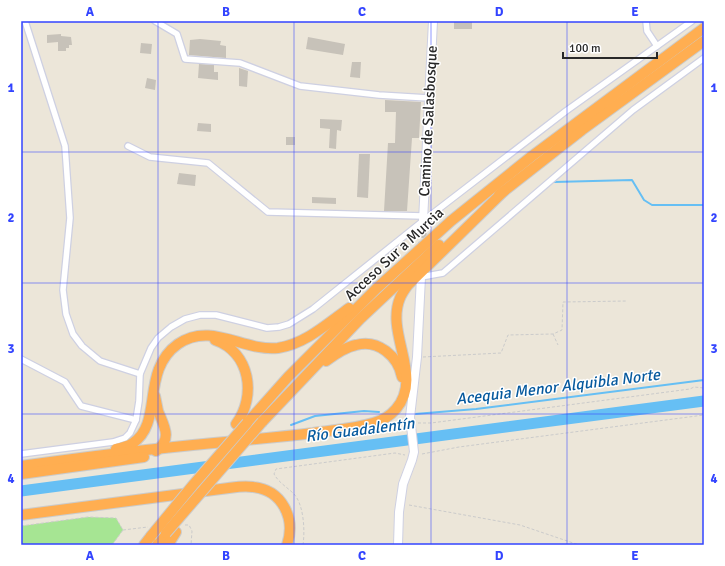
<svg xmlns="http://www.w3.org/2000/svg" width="725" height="566" font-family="Signika,sans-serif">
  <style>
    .green { fill: #a6e593 }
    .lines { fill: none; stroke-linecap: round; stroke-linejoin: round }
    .stream { stroke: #66bff4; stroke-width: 2 }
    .river { stroke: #66bff4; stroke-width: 11 }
    .building { fill: #c7c2b9 }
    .secondary-tunnel { stroke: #c5c0b6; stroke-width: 8; stroke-dasharray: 8 4; stroke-linecap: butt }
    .street-casing { stroke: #ced0e2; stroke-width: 8 }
    .secondary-casing { stroke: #ced0e2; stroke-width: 10 }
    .highway-casing { stroke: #cbcbcb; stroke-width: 12 }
    .path { stroke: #cbcbcb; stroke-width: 1; stroke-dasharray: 3 2; stroke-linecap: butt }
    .street { stroke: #fff; stroke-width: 5.5 }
    .secondary { stroke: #fff; stroke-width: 8 }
    .highway { stroke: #ffae51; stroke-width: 10 }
    .highway-bridge-casing { stroke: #cbcbcb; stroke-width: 12; stroke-linecap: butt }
    .highway-bridge { stroke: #ffae51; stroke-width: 10 }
    .grid { fill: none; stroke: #34f; stroke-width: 1; stroke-opacity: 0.55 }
    .labels { text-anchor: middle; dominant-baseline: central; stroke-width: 3; stroke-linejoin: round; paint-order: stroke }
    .street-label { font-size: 15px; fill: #282828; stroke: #fff }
    .water-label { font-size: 16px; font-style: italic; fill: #075a9e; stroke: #fff }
    .neatline { fill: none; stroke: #34f; stroke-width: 1.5 }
    .grid-label { font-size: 13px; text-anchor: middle; font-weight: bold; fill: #34f }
  </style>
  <rect width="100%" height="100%" fill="#ece6d9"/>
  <path class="green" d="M88,517L116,518L123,530L112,545H21V526Z"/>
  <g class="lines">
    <g class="stream">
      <path d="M554,182L632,180L644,200L652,205H704"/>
      <path d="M415,414L476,409L704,380"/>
      <path d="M291,425L315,416L364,411L379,412"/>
    </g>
    <path class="river" d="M21,491L704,401"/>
  </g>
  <g class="building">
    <path d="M454,21L472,22V29H454Z"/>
    <path d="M61,34V36L71,37L72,45H69V48H66V51H58V42L47,43V35Z"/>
    <path d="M308,37L345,44L343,55L306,49Z"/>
    <path d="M200,39L221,41L220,45L226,46V58L189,55L190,40Z"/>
    <path d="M141,43L152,44L151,54L140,53Z"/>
    <path d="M352,62H361L360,78L350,77Z"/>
    <path d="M199,64L214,65V72H218V80L198,78Z"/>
    <path d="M239,68L248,71L247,87L239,86Z"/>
    <path d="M147,78L156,80L155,90L145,88Z"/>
    <path d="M385,100L421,102L419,138H412L407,211H384L388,143H395L396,112H385Z"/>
    <path d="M320,119L342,120L341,131L337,130L336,149L329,148L330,129L320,128Z"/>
    <path d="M198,123L211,124V132L197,131Z"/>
    <rect x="286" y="137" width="9" height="8"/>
    <path d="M359,154H370L368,198L357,197Z"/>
    <path d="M179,173L196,175L195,186L177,184Z"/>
    <path d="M312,197L336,198V204L312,203Z"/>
  </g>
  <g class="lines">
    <path class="secondary-tunnel" d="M422,250L423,221"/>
    <g class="street-casing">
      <g id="street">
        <path d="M25,21L65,146L70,218L63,290L66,314L73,334L82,346L100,361L140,374"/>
        <path d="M155,21L177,34L185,59L240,63L300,86L379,95L428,98"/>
        <path d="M646,21L647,31L657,46"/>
        <path d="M128,146L150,157L208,163L268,212L423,216"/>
        <path d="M421,277L443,273L633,110L704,58"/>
        <path d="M21,359L65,382L81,406L136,420"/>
        <path d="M21,454L113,442L125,438L130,433L136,420L139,401L140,374L151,348L158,338L171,327L185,319L200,315H216L267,328L279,327L289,324L313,309L423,221L566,111L692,21"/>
      </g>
    </g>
    <g class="secondary-casing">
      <g id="secondary">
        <path d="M423,221L433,21"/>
        <path d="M398,545L399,512L403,484L412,460L414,452L410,417L417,357L421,277"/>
      </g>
    </g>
    <g class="highway-casing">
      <g id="highway">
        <path d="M499,195L582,130L704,41"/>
        <path d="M215,340C250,352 257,396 236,424"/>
        <path d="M326,361C334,355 345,347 356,345C378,339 398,356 402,377"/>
        <path d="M155,396C156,401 157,406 158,411C164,426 173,439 156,451"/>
        <path d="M262,422L360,319L439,245"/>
        <path d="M247,423L288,377L377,288L451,221L532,156L704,28"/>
        <path d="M116,449C121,448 128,446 133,443C164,422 140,371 178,344C211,321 244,352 278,348C305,344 327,324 349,308"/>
        <path d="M21,466C85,457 149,449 214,443C247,440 280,437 313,433C333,430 353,429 373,423C381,421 390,416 396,409C424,376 385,334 400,298C402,293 405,289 408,285L504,191"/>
        <path d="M21,474L144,457"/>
        <path d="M21,515L221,489C232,488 242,485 253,487C282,490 296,518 287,545"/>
        <path d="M144,545L151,536"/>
        <path d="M157,545L166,533"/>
        <path d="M168,545L176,532"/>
      </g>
    </g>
    <g class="path">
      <path d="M553,334L558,345"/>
      <path d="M423,357L501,353L508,335L553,334L562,330L563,302L627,301"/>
      <path d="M418,423H431L690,389L694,387L704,388"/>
      <path d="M422,454L459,447L704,415"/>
      <path d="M409,505L520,525L579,545"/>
      <path d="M185,525H189L192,531L191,545"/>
      <path d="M21,526L88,517L116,518L123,530L112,545"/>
      <path d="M123,530L148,527"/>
      <path d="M303,545C305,531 304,505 294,494C287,487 279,483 274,474L276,469L395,453L405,455"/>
    </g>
    <use href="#street" class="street"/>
    <use href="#secondary" class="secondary"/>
    <use href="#highway" class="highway"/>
    <g class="highway-bridge-casing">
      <g id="highway-bridge">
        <path d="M166,533L262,422"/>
        <path d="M151,536L193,485L247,423"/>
      </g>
    </g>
    <use href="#highway-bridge" class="highway-bridge"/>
  </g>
  <path class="grid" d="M158,21V545M294,21V545M431,21V545M567,21V545M21,152H704M21,283H704M21,414H704"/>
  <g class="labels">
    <g class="street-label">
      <text transform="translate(428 121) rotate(-87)">Camino de Salasbosque</text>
      <text transform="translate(394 254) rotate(-43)">Acceso Sur a Murcia</text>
    </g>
    <g class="water-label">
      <text transform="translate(558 387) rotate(-7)">Acequia Menor Alquibla Norte</text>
      <text transform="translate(360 430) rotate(-7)">Río Guadalentín</text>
    </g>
  </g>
  <rect width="725" height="566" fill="none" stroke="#ffffff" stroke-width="44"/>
  <path d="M563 52v6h94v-6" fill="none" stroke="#282828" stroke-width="2"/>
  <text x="569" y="52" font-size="12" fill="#282828" stroke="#ffffff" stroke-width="3" paint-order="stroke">100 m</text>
  <rect x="22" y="22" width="681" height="522" class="neatline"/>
  <g class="grid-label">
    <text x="90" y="16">A</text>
    <text x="226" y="16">B</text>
    <text x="362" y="16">C</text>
    <text x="499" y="16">D</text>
    <text x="635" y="16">E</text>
    <text x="11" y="92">1</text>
    <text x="714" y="92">1</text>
    <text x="11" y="222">2</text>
    <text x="714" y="222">2</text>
    <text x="11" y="353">3</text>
    <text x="714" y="353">3</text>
    <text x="11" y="483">4</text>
    <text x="714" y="483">4</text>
    <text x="90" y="560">A</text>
    <text x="226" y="560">B</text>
    <text x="362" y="560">C</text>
    <text x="499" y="560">D</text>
    <text x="635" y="560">E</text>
  </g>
</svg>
